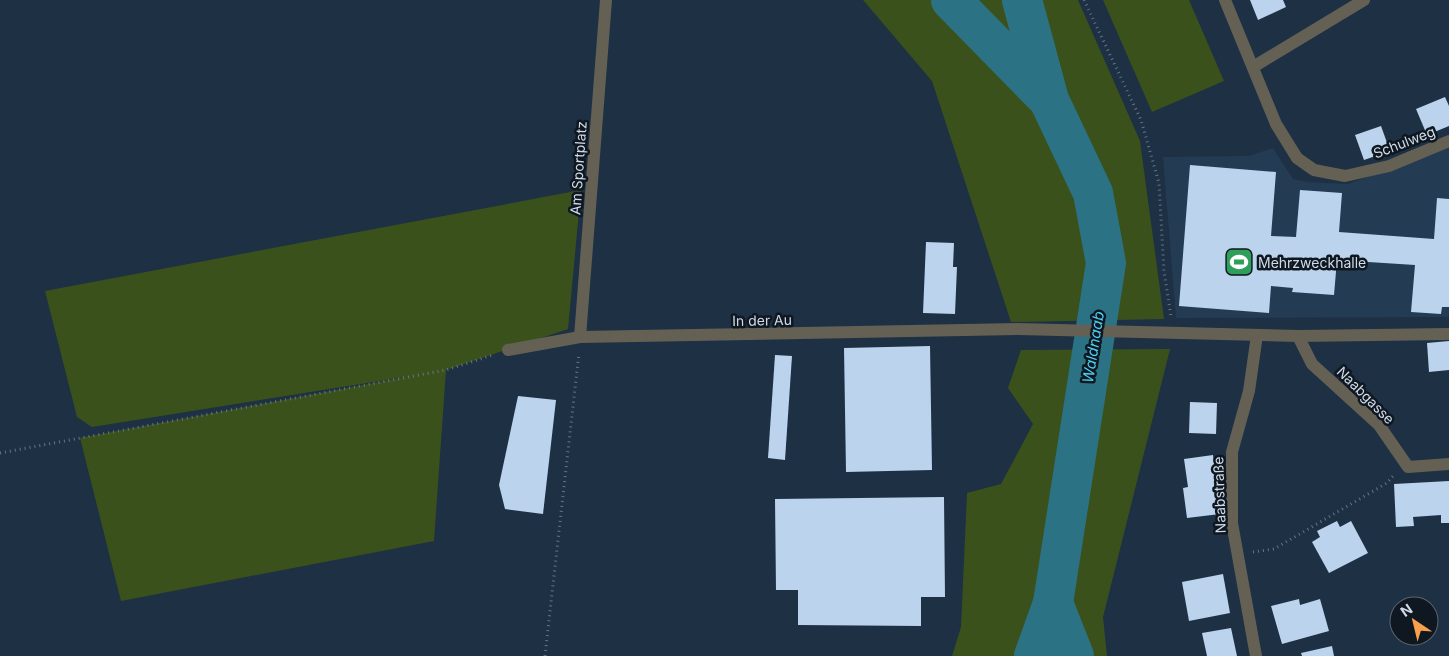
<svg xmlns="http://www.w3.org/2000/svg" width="1449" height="656" font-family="Inter,sans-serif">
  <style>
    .built { fill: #243b54 }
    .green { fill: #3b511c }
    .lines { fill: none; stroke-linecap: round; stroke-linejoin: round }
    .river { stroke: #2c7285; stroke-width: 40 }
    .building { fill: #bbd3ec }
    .path { stroke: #647586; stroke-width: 3; stroke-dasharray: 1 4; stroke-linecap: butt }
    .street { stroke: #646054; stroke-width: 12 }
    .labels { text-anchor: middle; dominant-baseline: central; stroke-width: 5; stroke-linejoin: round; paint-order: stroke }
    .street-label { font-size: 14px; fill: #cfdbe8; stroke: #0f1720 }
    .poi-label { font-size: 14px; fill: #cfdbe8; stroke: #0f1720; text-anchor: start }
    .water-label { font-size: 15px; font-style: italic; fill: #4cd2f6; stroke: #0f1720 }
  </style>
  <rect width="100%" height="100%" fill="#1d3044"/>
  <path class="built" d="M1449,147V317L1176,318L1163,157L1249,156L1273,148L1293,179L1308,182L1348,184Z"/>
  <g class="green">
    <path d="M863,0H1078L1140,141L1164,319L1011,322L932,81Z"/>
    <path d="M1103,0H1189L1224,81L1152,112Z"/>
    <path d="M581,190L568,329L446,370L434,541L121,601L80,438L411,376L92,427L77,417L45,291Z"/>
    <path d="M1170,349L1103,617L1107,656H952L961,627L967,493L1001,484L1033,424L1008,388L1021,350Z"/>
  </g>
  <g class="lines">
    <g class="river">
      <path d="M951,0L1048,99"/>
      <path d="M1022,0L1049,100L1093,193L1106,263L1053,603L1034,656"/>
      <path d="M1053,603L1074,656"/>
    </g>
  </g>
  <g class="building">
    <path d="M1250,0H1283L1286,7L1258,20Z"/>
    <path d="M1445,97L1449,106V126L1427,135L1416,109Z"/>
    <path d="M1381,126L1390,151L1364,160L1355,135Z"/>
    <path d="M1190,165L1276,172L1271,236L1296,237L1300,190L1342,193L1339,232L1434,239L1437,198L1449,199V307H1442L1441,314L1411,312L1415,265L1337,260L1334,295L1292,292L1293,288L1271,286L1269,313L1179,306Z"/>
    <path d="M926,242L954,243L953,267H957L955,314L923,313Z"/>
    <path d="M1449,341V370L1429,372L1427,343Z"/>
    <path d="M930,346L932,470L846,472L844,348Z"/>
    <path d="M775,355L792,356L785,460L768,458Z"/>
    <path d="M518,396L556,400L543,514L505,509L499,485Z"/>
    <path d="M1190,402L1217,403L1216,434L1189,433Z"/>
    <path d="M1213,455L1220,514L1187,518L1183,488L1188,487L1184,459Z"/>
    <path d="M1449,481V523H1441V515L1413,517L1414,526L1396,527L1394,484Z"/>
    <path d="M944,497L945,597H921V626L798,625V590H776L775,499Z"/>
    <path d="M1337,521L1340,527L1351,521L1368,553L1329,573L1312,542L1320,537L1317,531Z"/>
    <path d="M1223,574L1230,613L1189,621L1182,582Z"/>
    <path d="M1299,599L1300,605L1320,599L1329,631L1282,644L1271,606Z"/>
    <path d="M1231,628L1237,656H1207L1202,633Z"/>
    <path d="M1332,646L1334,656H1302L1301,653Z"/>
  </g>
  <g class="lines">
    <g class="path">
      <path d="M1084,0L1141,120L1159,183L1164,272L1171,316"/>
      <path d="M0,453L446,370L493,355"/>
      <path d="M1253,552L1274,549L1387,483L1393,476"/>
      <path d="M545,656L579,353"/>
    </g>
    <g class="street">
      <path d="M1225,0L1276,124L1297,158L1314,170L1345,176L1389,166L1449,141"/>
      <path d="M1253,67L1364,0"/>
      <path d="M1298,336L1312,364L1379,425L1408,467L1449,464"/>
      <path d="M580,337L606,0"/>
      <path d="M508,350L580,337L1018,329L1298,336L1449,334"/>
      <path d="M1256,656L1232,523V452L1249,391L1257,335"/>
    </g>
  </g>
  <defs>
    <g id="stadium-square" transform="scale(1.4375)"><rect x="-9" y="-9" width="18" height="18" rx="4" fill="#2e9e5b" stroke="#0f1720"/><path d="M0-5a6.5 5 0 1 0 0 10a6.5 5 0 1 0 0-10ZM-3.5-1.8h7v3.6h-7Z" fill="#fff"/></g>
  </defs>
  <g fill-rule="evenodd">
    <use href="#stadium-square" x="1239" y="262"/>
  </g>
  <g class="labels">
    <g class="street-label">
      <text transform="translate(1404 142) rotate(-21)">Schulweg</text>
      <text transform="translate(578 168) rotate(-86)">Am Sportplatz</text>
      <text transform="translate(762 320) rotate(-1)">In der Au</text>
      <text transform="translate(1366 395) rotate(45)">Naabgasse</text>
      <text transform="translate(1219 495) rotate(-92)">Naabstraße</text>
    </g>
    <g class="poi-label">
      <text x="1258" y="262">Mehrzweckhalle</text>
    </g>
    <g class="water-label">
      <text transform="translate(1093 347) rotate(-81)">Waldnaab</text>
    </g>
  </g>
  <g transform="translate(1414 621) rotate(325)"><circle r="24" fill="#0f1720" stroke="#5c6570"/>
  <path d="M0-4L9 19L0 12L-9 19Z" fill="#f9a04c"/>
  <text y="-8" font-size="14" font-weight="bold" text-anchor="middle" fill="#cfdbe8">N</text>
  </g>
</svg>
